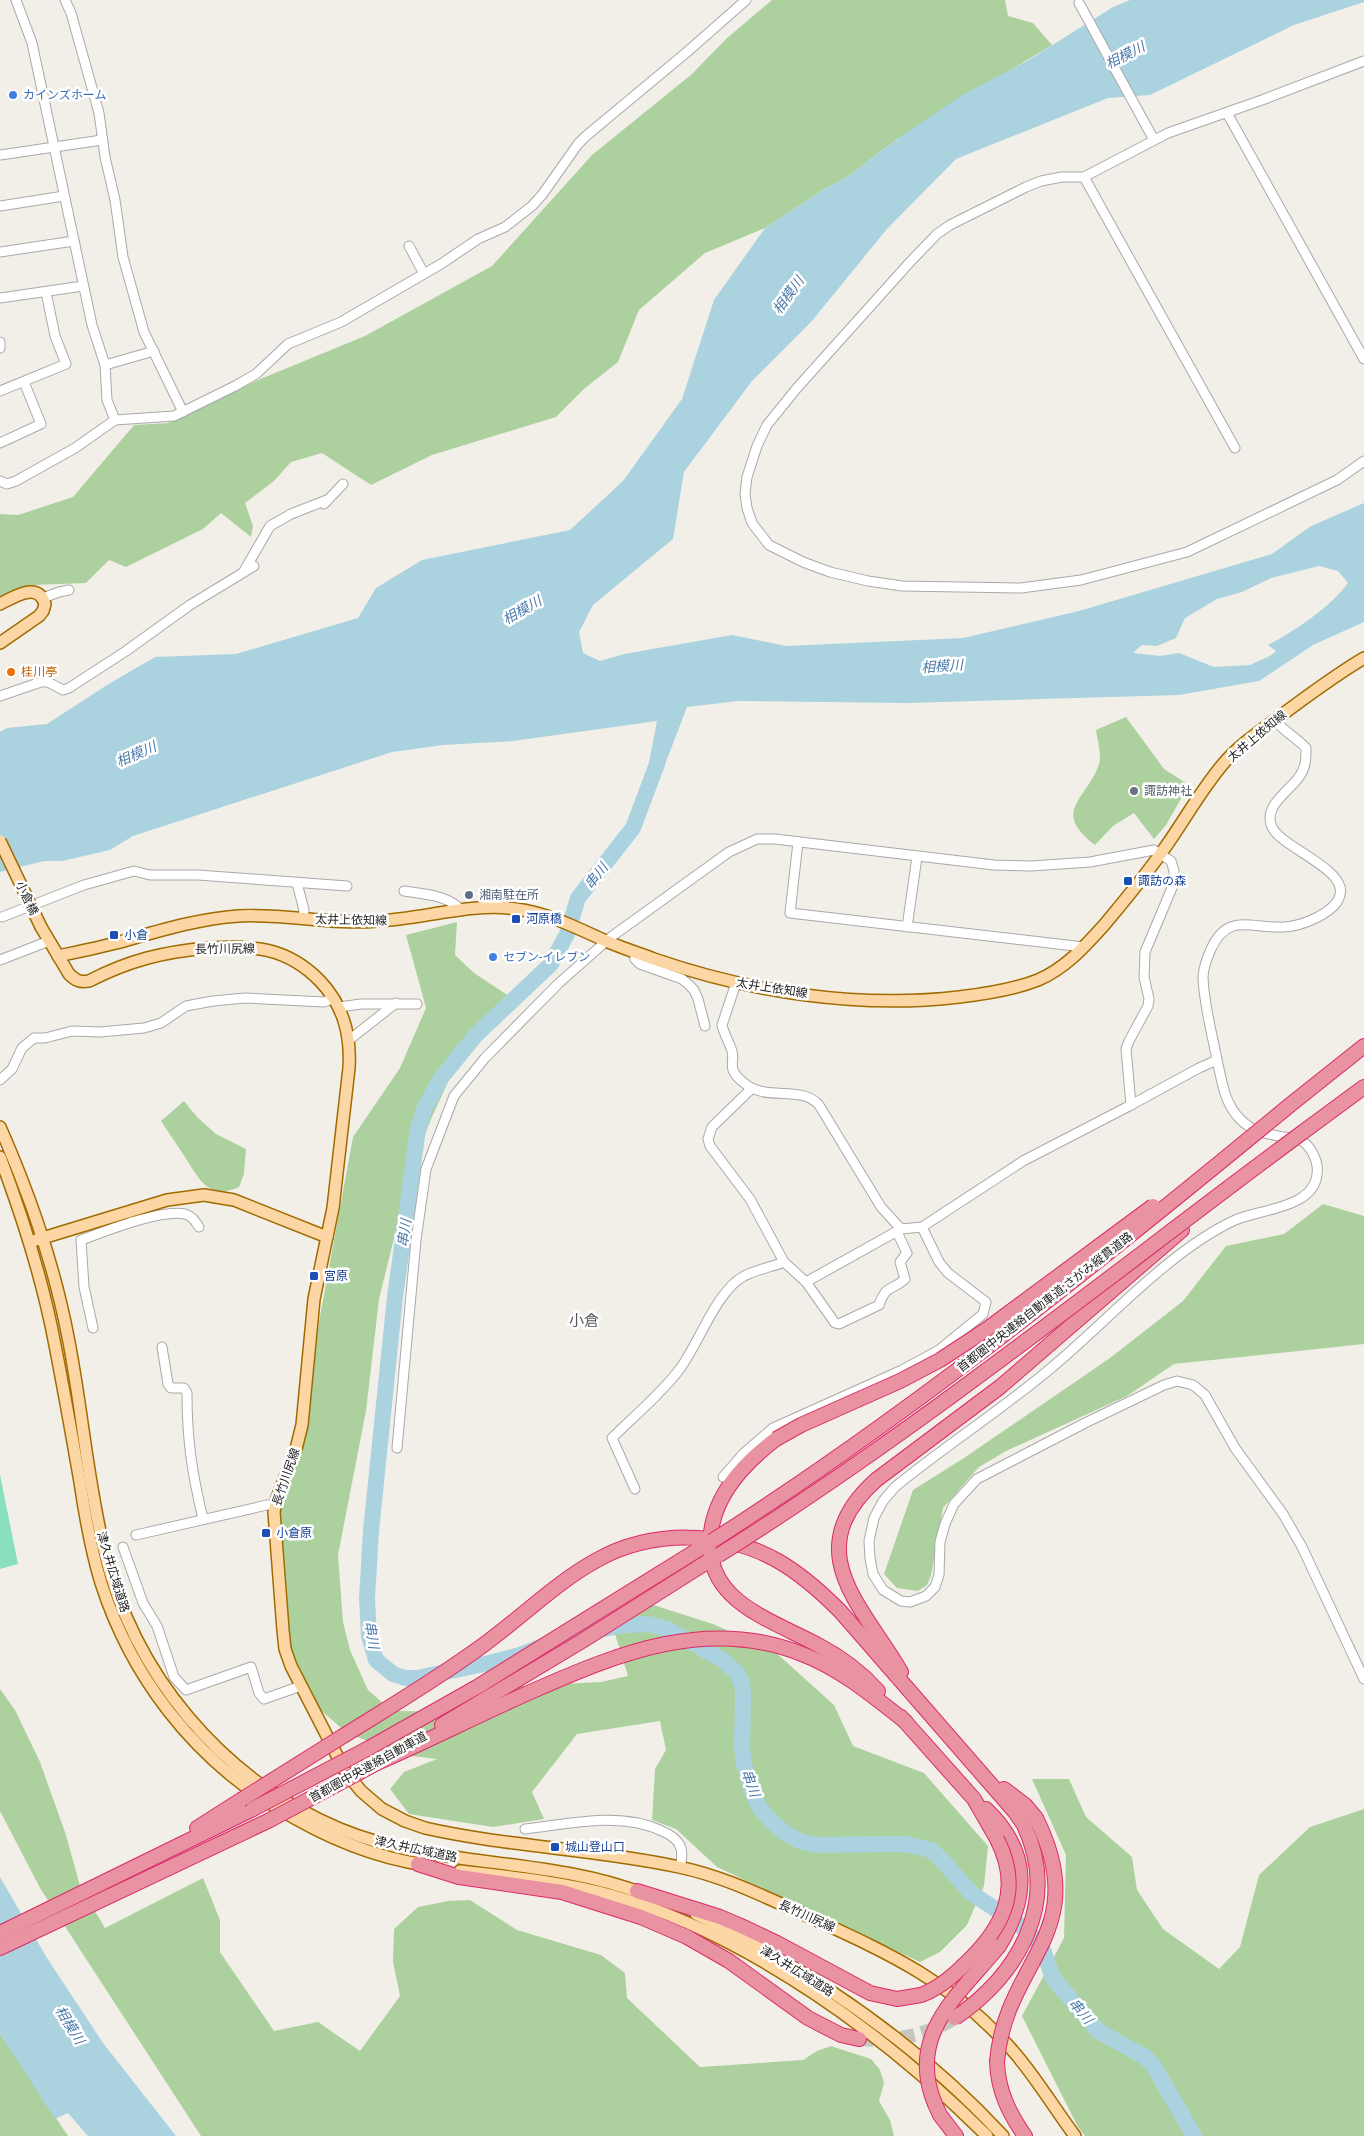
<svg xmlns="http://www.w3.org/2000/svg" width="1364" height="2136" font-family="Roboto,'Noto Sans JP',sans-serif">
  <style>
    .forest { fill: #add19e }
    .pitch { fill: #88e0be }
    .water { fill: #aad3df; fill-rule: evenodd }
    .lines { fill: none; stroke-linecap: round; stroke-linejoin: round }
    .river { stroke: #aad3df; stroke-width: 16 }
    .highway-tunnel { stroke: #c8c6c1; stroke-width: 14; stroke-dasharray: 14 7; stroke-linecap: butt }
    .minor-casing { stroke: #a9a9a9; stroke-width: 11 }
    .major-casing { stroke: #a06b00; stroke-width: 14 }
    .highway-casing { stroke: #dc2a67; stroke-width: 16 }
    .minor { stroke: #fff; stroke-width: 9 }
    .major { stroke: #fcd6a4; stroke-width: 11 }
    .highway { stroke: #e892a2; stroke-width: 14 }
    .major-bridge-casing { stroke: #a06b00; stroke-width: 14; stroke-linecap: butt }
    .highway-bridge-casing { stroke: #dc2a67; stroke-width: 16; stroke-linecap: butt }
    .major-bridge { stroke: #fcd6a4; stroke-width: 11 }
    .highway-bridge { stroke: #e892a2; stroke-width: 14 }
    .shop-dot { fill: #3f7fe0; stroke: #fff; stroke-width: 2 }
    .food-dot { fill: #e8710a; stroke: #fff; stroke-width: 2 }
    .worship-dot { fill: #6b7280; stroke: #fff; stroke-width: 2 }
    .transit-dot { fill: #1a4fb4; stroke: #fff; stroke-width: 2 }
    .service-dot { fill: #5c6f8a; stroke: #fff; stroke-width: 2 }
    .labels { text-anchor: middle; dominant-baseline: central; stroke-width: 5; stroke-linejoin: round; paint-order: stroke }
    .shop-label { font-size: 12px; fill: #366cbe; stroke: #fff; text-anchor: start }
    .food-label { font-size: 12px; fill: #c56008; stroke: #fff; text-anchor: start }
    .street-label { font-size: 12px; fill: #222; stroke: #fff }
    .worship-label { font-size: 12px; fill: #5b616d; stroke: #fff; text-anchor: start }
    .transit-label { font-size: 12px; fill: #164399; stroke: #fff; text-anchor: start }
    .service-label { font-size: 12px; fill: #4e5e75; stroke: #fff; text-anchor: start }
    .water-label { font-size: 14px; font-style: italic; fill: #4a7aab; stroke: #fff }
    .quarter-label { font-size: 15px; fill: #555; stroke: #fff }
  </style>
  <rect width="100%" height="100%" fill="#f2efe9"/>
  <g class="forest">
    <path d="M772,0H1005L1008,16L1033,23L1052,45L897,139L847,177L823,190L765,228L705,253L639,310L618,362L584,389L556,417L432,455L371,485L322,453L291,462L274,481L245,503L253,526L251,537L221,513L203,529L126,567L109,560L86,583L33,585L0,600V514L18,515L73,497L134,425L168,423L258,380L365,336L492,266L592,155L692,74L726,39Z"/>
    <path d="M1126,717L1164,769L1189,785L1166,825L1154,839L1134,813L1113,826L1095,845C1050,811 1087,800 1099,764C1102,755 1097,739 1096,730Z"/>
    <path d="M457,922L455,955L474,973L512,998L454,1069L431,1119L410,1174L379,1299L366,1411L338,1555L343,1622L350,1650L368,1690L392,1711L474,1712L499,1693L522,1686L601,1682L628,1676L610,1618L644,1602L713,1624L774,1651L834,1705L853,1746L924,1773L988,1846L984,1886L967,1925L940,1952L920,1962L717,1867L676,1829L652,1820L655,1769L666,1750L660,1721L577,1734L532,1792L544,1819L493,1827L409,1814L390,1789L404,1772L437,1759L412,1756L348,1734L308,1699L288,1642L279,1508L303,1441L319,1322L353,1137L400,1068L426,1008L406,935Z"/>
    <path d="M184,1101L197,1117L216,1134L246,1149L244,1174L239,1187C209,1201 199,1179 185,1157C177,1145 169,1133 161,1121Z"/>
    <path d="M1323,1204L1364,1216V1344L1174,1364L1127,1396L1006,1451L979,1467L943,1508L931,1576L927,1585L918,1591L897,1588L884,1574L913,1490L964,1458L1110,1358L1183,1301L1226,1246L1284,1234Z"/>
    <path d="M0,1689L15,1710L40,1762L66,1835L80,1886L105,1928L203,1878L220,1920V1952L274,2031L318,2022L360,2051L400,1996L393,1962L394,1929L418,1907L448,1901L470,1900L517,1930L601,1955L625,1973L627,1998L700,2067L803,2060L817,2051L831,2046L871,2059L880,2070L884,2083L879,2101L890,2120L894,2136H201L40,1888L0,1811Z"/>
    <path d="M1032,1779H1069L1086,1817L1132,1857L1137,1890L1163,1929L1219,1969L1240,1947L1259,1875L1310,1827L1364,1809V2136H1085L1078,2127L1022,2016L1064,1938L1066,1855Z"/>
    <path d="M0,2034L68,2136H0Z"/>
  </g>
  <path class="pitch" d="M0,1475L18,1564L0,1569Z"/>
  <g class="water">
    <path d="M1130,0H1364V2L1294,25L1150,95L1108,98L956,159L887,229L811,322L752,381L684,472L673,539L593,605L579,632L583,653L600,661L624,654L732,635L786,646L963,638L1079,611L1272,554L1311,526L1364,503V622L1313,645L1259,681L1179,695L907,703L738,701L687,707L656,788L645,784L657,721L513,741L443,745L392,752L133,836L110,850L62,861H44L0,872V732L7,728L47,724L107,685L155,657L236,654L358,618L376,588L422,560L570,530L623,481L682,399L714,300L765,228L823,190L847,177L897,139L964,94L1027,61L1113,7ZM1319,566L1338,571L1348,583C1332,606 1292,633 1268,645L1276,651L1270,656L1250,665L1214,667L1179,653L1160,656L1133,653L1142,645L1157,646L1176,638L1185,618L1217,599L1242,592L1271,578Z"/>
    <path d="M0,1877L47,1958L103,2043L176,2136H88L68,2113L55,2119L0,2034Z"/>
  </g>
  <g class="lines">
    <path class="river" d="M657,764L633,828L578,898L567,934L551,964L476,1035L441,1078L425,1107L418,1129L395,1297L371,1531L367,1599L369,1636L376,1660L393,1674L405,1678H417L489,1663L520,1655L569,1636L624,1625L648,1624L667,1629L723,1660L737,1673L742,1683L743,1694L742,1748L744,1764L753,1794L760,1808L771,1821L785,1833L800,1841L815,1845L905,1844L931,1850L941,1859L971,1893L1020,1925L1033,1937L1043,1950L1053,1978L1098,2031L1145,2057L1153,2065L1194,2136"/>
    <path class="highway-tunnel" d="M859,2039C894,2042 925,2036 955,2018"/>
    <g class="minor-casing">
      <g id="minor">
        <path d="M16,0L32,43L92,325L105,365L107,400L115,420"/>
        <path d="M65,0L71,13L99,113L105,157L115,200L123,257L144,332L183,412"/>
        <path d="M1079,3L1154,140"/>
        <path d="M1364,61L1262,100L1168,133L1084,177H1062L1041,181L1026,187L950,225L937,234L910,262L797,388L767,425L757,446L747,477L745,494L747,508L752,523L769,545L803,562L830,572L868,581L902,586L1021,588L1081,580L1187,552L1337,480L1364,461"/>
        <path d="M1227,113L1364,359"/>
        <path d="M0,155L102,140"/>
        <path d="M1084,177L1235,448"/>
        <path d="M0,206L64,196"/>
        <path d="M409,246L423,272"/>
        <path d="M0,252L74,241"/>
        <path d="M0,298L83,286"/>
        <path d="M0,342V348"/>
        <path d="M105,365L154,351"/>
        <path d="M0,391L66,364L55,336L46,292"/>
        <path d="M0,443L41,424L24,382"/>
        <path d="M0,481L7,484L16,481L75,448L115,420L174,416L235,386L256,374L288,344L341,322L441,264L478,239L505,227L532,206L542,195L578,144L586,136L687,52L746,0"/>
        <path d="M324,504L343,484"/>
        <path d="M244,571L270,526L291,514L327,500"/>
        <path d="M43,598L59,592L69,590"/>
        <path d="M0,696L41,682H48L63,690L69,688L126,651L190,605L254,566"/>
        <path d="M798,842L790,913L1084,947"/>
        <path d="M297,883L304,910L303,919"/>
        <path d="M404,891C423,894 448,895 461,910"/>
        <path d="M2,917L84,885L134,871L150,875H198L347,886"/>
        <path d="M907,927L917,857"/>
        <path d="M635,952V959L640,964L682,979L688,984L694,990L698,999L705,1026"/>
        <path d="M0,960L49,941"/>
        <path d="M736,983L722,1025C724,1034 729,1042 732,1051C734,1057 731,1064 733,1070C735,1075 739,1079 743,1082C766,1103 800,1084 819,1105L881,1207L901,1229"/>
        <path d="M339,1007L361,1004H417"/>
        <path d="M349,1040L396,1003"/>
        <path d="M1217,1060C1212,1033 1204,1005 1203,978C1203,968 1207,958 1211,949C1227,914 1248,927 1278,927C1292,928 1306,923 1318,917C1325,913 1334,908 1338,900C1355,871 1282,849 1272,827C1262,805 1292,790 1301,774C1306,766 1306,757 1306,748C1297,738 1283,731 1275,720"/>
        <path d="M0,1080L12,1069L22,1048L34,1038H45L72,1031L100,1032L144,1028L161,1023L186,1006L213,1001L245,998L324,1002L334,998"/>
        <path d="M1131,1105L1199,1068L1217,1060C1222,1081 1224,1103 1240,1119C1252,1132 1268,1134 1284,1137C1289,1138 1295,1137 1299,1139C1311,1145 1319,1162 1317,1174C1314,1209 1258,1209 1233,1221C1170,1251 1111,1317 1057,1363C1005,1408 947,1444 895,1487L883,1501L874,1518L869,1541L870,1558L873,1574L883,1590L901,1601L910,1602L926,1596L935,1587L939,1575L940,1542L945,1524L954,1504L977,1479L1085,1423L1164,1385L1177,1381L1193,1385L1205,1395L1235,1448L1283,1514L1302,1547L1364,1679"/>
        <path d="M806,1282L835,1323L839,1324L879,1305C887,1283 891,1292 905,1279L900,1262L907,1253L897,1232"/>
        <path d="M93,1328L84,1287L81,1240C106,1231 160,1209 185,1214C192,1216 195,1221 199,1227"/>
        <path d="M162,1347L168,1384L171,1388H184L187,1393C187,1440 192,1473 203,1519"/>
        <path d="M397,1448L416,1240L426,1169L454,1096L485,1058L559,983L611,937L729,852L757,839H775L994,865L1031,866L1090,862L1154,850L1171,861L1174,871V883L1145,952L1144,977L1149,999L1148,1006L1129,1041L1126,1049L1131,1105L1023,1161L922,1227L901,1229L806,1282L784,1262L750,1199L710,1146L708,1139L712,1127L751,1089"/>
        <path d="M723,1477L743,1454L773,1428L902,1370L939,1350L983,1314L986,1302L948,1273L939,1262L922,1227"/>
        <path d="M635,1489L612,1438C633,1417 661,1394 679,1370C699,1344 716,1291 744,1276C756,1270 771,1267 784,1262"/>
        <path d="M136,1535L267,1505H275"/>
        <path d="M123,1547L143,1603L157,1626L174,1677L186,1690L251,1667L259,1693L264,1699L301,1686"/>
        <path d="M525,1829C570,1824 620,1811 662,1831C680,1839 685,1848 680,1867"/>
      </g>
    </g>
    <g class="major-casing">
      <g id="major">
        <path d="M0,604C14,597 38,581 45,604L43,611L39,616L0,643"/>
        <path d="M41,927L69,974C75,980 80,983 89,981C130,960 163,952 208,948C253,945 287,947 320,981C344,1006 351,1035 349,1068L333,1208L314,1299L302,1425L296,1449L277,1498L274,1512L283,1630L285,1649L291,1666L345,1771L361,1791L382,1809L405,1821L425,1828C509,1847 596,1849 679,1867C723,1876 763,1896 803,1914C886,1952 951,1980 1013,2051C1036,2077 1054,2108 1075,2136"/>
        <path d="M58,956C77,952 97,948 116,943C156,932 196,919 238,916C284,913 331,925 377,921C422,919 473,902 516,909C548,913 577,928 606,941C622,948 638,953 654,959C750,992 858,1009 959,997C985,994 1013,990 1038,980C1066,968 1085,946 1105,924C1125,900 1146,875 1164,849C1184,821 1201,790 1223,764C1239,745 1260,731 1279,717C1307,696 1334,676 1364,658"/>
        <path d="M0,1127C30,1195 54,1264 68,1337C82,1407 87,1479 104,1549C133,1674 221,1779 340,1829C437,1869 546,1856 644,1894"/>
        <path d="M0,1157C23,1218 43,1281 55,1345C64,1391 72,1436 80,1482C85,1516 91,1550 101,1583C131,1676 192,1756 276,1807C321,1835 371,1857 425,1865"/>
        <path d="M36,1240L167,1200L204,1195L234,1200L327,1237"/>
        <path d="M460,1871C512,1877 564,1882 614,1896C750,1935 888,2037 987,2136"/>
        <path d="M696,1914C809,1970 917,2043 1003,2136"/>
      </g>
    </g>
    <g class="highway-casing">
      <g id="highway">
        <path d="M1290,1105L1364,1046"/>
        <path d="M1303,1132L1364,1087"/>
        <path d="M776,1439C747,1461 719,1489 712,1526C697,1599 768,1618 818,1645C841,1657 861,1672 878,1691"/>
        <path d="M901,1672C863,1606 797,1551 876,1480L1000,1387L1182,1230"/>
        <path d="M901,1717L974,1799L997,1839"/>
        <path d="M442,1725L582,1641L718,1555"/>
        <path d="M340,1738C388,1708 437,1679 482,1646C521,1618 555,1583 597,1560C651,1530 724,1530 778,1561C801,1574 821,1592 840,1611L1015,1812L1024,1825"/>
        <path d="M369,1748L477,1687L712,1541"/>
        <path d="M377,1763C430,1740 482,1713 535,1690C621,1652 709,1617 802,1654C841,1669 873,1696 906,1722"/>
        <path d="M1004,1789L1025,1805L1036,1818"/>
        <path d="M986,1809C1030,1851 1030,1896 999,1946"/>
        <path d="M197,1828L241,1800"/>
        <path d="M418,1864L459,1877L562,1892L641,1917L687,1937L729,1961L808,2018L841,2035L859,2039"/>
        <path d="M637,1891L720,1917L739,1925L777,1943L870,1993L897,1999L921,1995"/>
        <path d="M0,1933L253,1809"/>
        <path d="M0,1948L270,1820"/>
        <path d="M997,2062C998,2091 1009,2113 1025,2136"/>
        <path d="M935,2104L940,2115L956,2136"/>
      </g>
    </g>
    <use href="#minor" class="minor"/>
    <use href="#major" class="major"/>
    <use href="#highway" class="highway"/>
    <g class="major-bridge-casing">
      <path id="major-bridge" d="M0,841L41,927"/>
    </g>
    <g class="highway-bridge-casing">
      <g id="highway-bridge">
        <path d="M776,1439L801,1425L900,1381L940,1360L987,1329L1153,1206"/>
        <path d="M712,1541C916,1411 1104,1258 1290,1105"/>
        <path d="M719,1555C923,1427 1110,1275 1303,1132"/>
        <path d="M241,1800L340,1738"/>
        <path d="M253,1809L369,1748"/>
        <path d="M270,1820L377,1763"/>
        <path d="M921,1995C938,1989 952,1977 965,1964C1003,1928 1023,1890 997,1839"/>
        <path d="M955,2018C1020,1973 1060,1902 1024,1825"/>
        <path d="M997,2062C1005,1960 1094,1934 1036,1818"/>
        <path d="M935,2104C906,2034 959,1995 999,1946"/>
      </g>
    </g>
    <use href="#major-bridge" class="major-bridge"/>
    <use href="#highway-bridge" class="highway-bridge"/>
  </g>
  <g class="shop-dot">
    <circle cx="13" cy="95" r="5"/>
    <circle cx="493" cy="957" r="5"/>
  </g>
  <circle class="food-dot" cx="11" cy="672" r="5"/>
  <circle class="worship-dot" cx="1134" cy="791" r="5"/>
  <g class="transit-dot">
    <rect x="1123" y="876" width="10" height="10" rx="2.5"/>
    <rect x="511" y="914" width="10" height="10" rx="2.5"/>
    <rect x="109" y="930" width="10" height="10" rx="2.5"/>
    <rect x="309" y="1271" width="10" height="10" rx="2.5"/>
    <rect x="261" y="1528" width="10" height="10" rx="2.5"/>
    <rect x="550" y="1842" width="10" height="10" rx="2.5"/>
  </g>
  <circle class="service-dot" cx="469" cy="895" r="5"/>
  <g class="labels">
    <g class="shop-label">
      <text x="23" y="95">カインズホーム</text>
      <text x="503" y="957">セブン-イレブン</text>
    </g>
    <g class="food-label">
      <text x="21" y="672">桂川亭</text>
    </g>
    <g class="street-label">
      <text transform="translate(1257 736) rotate(-40)">太井上依知線</text>
      <text transform="translate(27 898) rotate(65)">小倉橋</text>
      <text transform="translate(351 920) rotate(1)">太井上依知線</text>
      <text transform="translate(225 949) rotate(-1)">長竹川尻線</text>
      <text transform="translate(772 988) rotate(9)">太井上依知線</text>
      <text transform="translate(1045 1302) rotate(-38)">首都圏中央連絡自動車道;さがみ縦貫道路</text>
      <text transform="translate(286 1477) rotate(-71)">長竹川尻線</text>
      <text transform="translate(113 1572) rotate(73)">津久井広域道路</text>
      <text transform="translate(368 1767) rotate(-29)">首都圏中央連絡自動車道</text>
      <text transform="translate(416 1849) rotate(12)">津久井広域道路</text>
      <text transform="translate(807 1916) rotate(24)">長竹川尻線</text>
      <text transform="translate(797 1971) rotate(32)">津久井広域道路</text>
    </g>
    <g class="worship-label">
      <text x="1144" y="791">諏訪神社</text>
    </g>
    <g class="transit-label">
      <text x="1138" y="881">諏訪の森</text>
      <text x="526" y="919">河原橋</text>
      <text x="124" y="935">小倉</text>
      <text x="324" y="1276">宮原</text>
      <text x="276" y="1533">小倉原</text>
      <text x="565" y="1847">城山登山口</text>
    </g>
    <g class="service-label">
      <text x="479" y="895">湘南駐在所</text>
    </g>
    <g class="water-label">
      <text transform="translate(1125 55) rotate(-27)">相模川</text>
      <text transform="translate(788 295) rotate(-54)">相模川</text>
      <text transform="translate(522 610) rotate(-30)">相模川</text>
      <text transform="translate(942 666) rotate(-4)">相模川</text>
      <text transform="translate(136 754) rotate(-24)">相模川</text>
      <text transform="translate(596 876) rotate(-52)">串川</text>
      <text transform="translate(404 1233) rotate(-82)">串川</text>
      <text transform="translate(372 1635) rotate(80)">串川</text>
      <text transform="translate(751 1783) rotate(70)">串川</text>
      <text transform="translate(1081 2011) rotate(50)">串川</text>
      <text transform="translate(70 2025) rotate(58)">相模川</text>
    </g>
    <g class="quarter-label">
      <text x="584" y="1321">小倉</text>
    </g>
  </g>
</svg>
